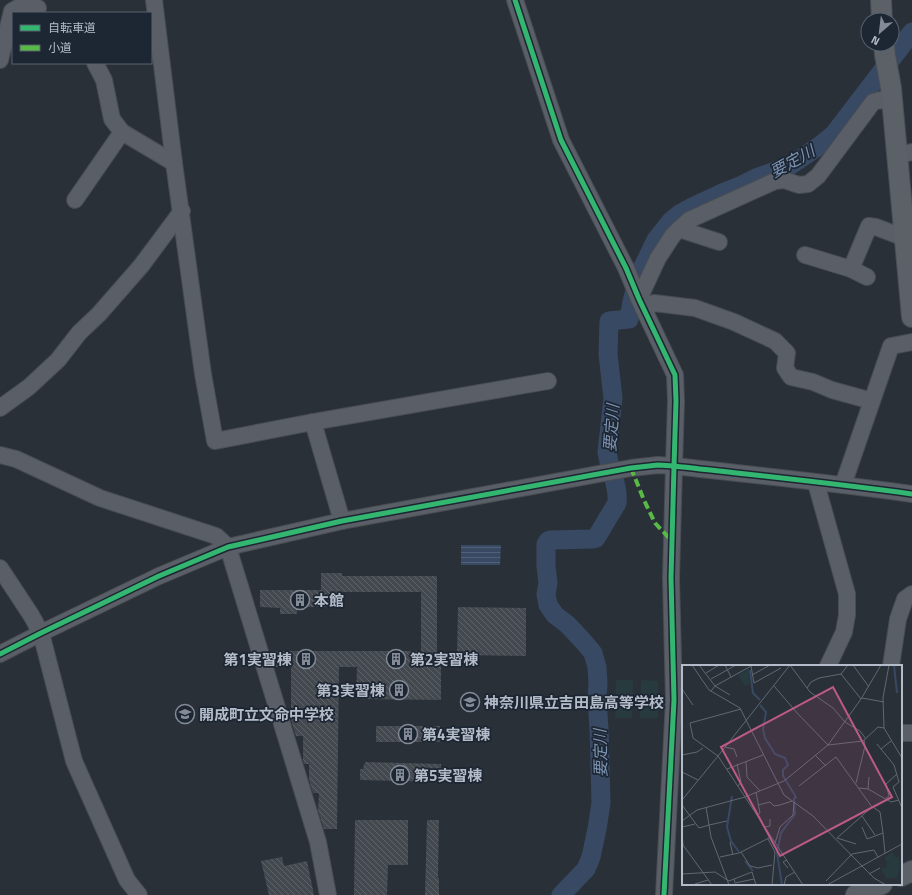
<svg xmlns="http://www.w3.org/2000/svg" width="912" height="895" font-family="'Titillium Web','Noto Sans JP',sans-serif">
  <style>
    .garden { fill: #273a3e }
    .water { fill: url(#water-rules) }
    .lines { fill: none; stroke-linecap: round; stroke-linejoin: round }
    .river { stroke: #384963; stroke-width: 19 }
    .building { fill: url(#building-back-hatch) }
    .minor-casing { stroke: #484c53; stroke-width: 18 }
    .major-casing { stroke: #484c55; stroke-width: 22 }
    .minor { stroke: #5a5e66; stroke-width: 16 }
    .major { stroke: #5c6168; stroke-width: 20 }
    .quiet { stroke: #58b947; stroke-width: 4; stroke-dasharray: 8 4; stroke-linecap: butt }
    .cycleway-casing { stroke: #1d2633; stroke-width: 8 }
    .cycleway { stroke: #33b770; stroke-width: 5 }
    .labels { text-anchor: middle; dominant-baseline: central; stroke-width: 3.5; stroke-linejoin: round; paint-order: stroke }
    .poi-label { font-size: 15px; font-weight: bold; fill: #b4bcc9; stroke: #1d2633; text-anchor: start }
    .water-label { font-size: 16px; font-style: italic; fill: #7c92b1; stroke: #1d2633 }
    .inset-river { fill: none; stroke: #384963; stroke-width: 2 }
    .inset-road { fill: none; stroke: #616872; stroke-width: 1 }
    .view { fill: #bc5a87; fill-opacity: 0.15; stroke: #bc5a87; stroke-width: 2 }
    .inset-edge { fill: none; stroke: #b4bcc9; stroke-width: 2 }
  </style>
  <defs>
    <pattern id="water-rules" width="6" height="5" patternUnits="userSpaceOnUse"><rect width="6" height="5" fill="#384963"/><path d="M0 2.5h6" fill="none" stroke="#526178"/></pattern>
    <pattern id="building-back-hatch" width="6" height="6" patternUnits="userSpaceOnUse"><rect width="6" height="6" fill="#444950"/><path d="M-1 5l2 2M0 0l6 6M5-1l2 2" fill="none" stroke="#5d6168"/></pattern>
  </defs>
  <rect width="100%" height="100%" fill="#2a3038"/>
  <g class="garden">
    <path d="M616,680H633L632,718H615Z"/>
    <path d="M641,680L658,681V718H640Z"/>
  </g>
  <path class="water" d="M461,545H501L500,565H461Z"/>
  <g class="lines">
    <path class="river" d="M561,895L586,869L591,857L597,829L601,803L599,729L597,699L598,683L597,667L593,653L583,641L567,624L555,615L548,605L546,594L548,583L546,566V544L548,541L550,540L593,539L596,538L617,503C619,485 609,469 607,452L613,398L608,354L609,321L629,319L632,302L639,275L656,240L671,221L681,213L692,207L722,193L742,185L756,178L791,165L822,144L834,134L912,32"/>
  </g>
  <g class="building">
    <path d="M321,573H342V576H437V652H441V700L356,699L357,667H339L337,829H324L318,810L319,793H313L309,780V764H304L303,760V736H296L291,720V667H275L270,651H421V592H340V607H297V614H280V608L260,607V590H321Z"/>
    <path d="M458,607L526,608V656L457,655Z"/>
    <rect x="376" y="726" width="64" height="16"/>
    <path d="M365,762L441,764V782L360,780V769H363L364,764H365Z"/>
    <path d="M355,820H408V865H388L387,895H354Z"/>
    <path d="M427,820H439L438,878H439V895H425Z"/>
    <path d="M282,857L284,866L307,861L314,895H269L261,861Z"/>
  </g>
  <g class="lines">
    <g class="minor-casing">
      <g id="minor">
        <path d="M154,0L174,163L203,374L215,441L313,422L548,381"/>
        <path d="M515,0L561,140L626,268L639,299L675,375L676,401L674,466L671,578L674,700L664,895"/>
        <path d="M0,60L12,11L21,6L38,8"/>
        <path d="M95,63L104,80L112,119L122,132L174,163"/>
        <path d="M898,155L912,152"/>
        <path d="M75,200L122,132"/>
        <path d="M679,229L719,242"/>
        <path d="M805,255L851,269L867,277"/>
        <path d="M851,269L869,226L876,227L905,238"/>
        <path d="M639,299L658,258L673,235L689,220L775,181L784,180L799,185L808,184L818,176L873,102L880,100L893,102"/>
        <path d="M643,308L654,303L695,308L734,322L775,341L787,353L785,368L791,377L813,382L832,390L872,401"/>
        <path d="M0,408L29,387L58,360L79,333L99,314L141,266L182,211"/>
        <path d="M313,422L342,521"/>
        <path d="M0,455L16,459L100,498L216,536L228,547L318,842L328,895"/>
        <path d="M816,483L847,594V615L844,632L828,666"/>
        <path d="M843,485L891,346L912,342"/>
        <path d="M0,568L31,615L41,633L74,761L127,880L139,895"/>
        <path d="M0,654L41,633L159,576L228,547L342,521L631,468L658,465L674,466C753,475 833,483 912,494"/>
        <path d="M891,666L898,619L905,599L912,594"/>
        <path d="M901,733H912"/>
      </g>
    </g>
    <g class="major-casing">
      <g id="major">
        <path d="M881,0L882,20"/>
        <path d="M884,44L885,55L891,88L912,317"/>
        <path d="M901,876L912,871"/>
        <path d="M856,895L882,884"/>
      </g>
    </g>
    <use href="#minor" class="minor"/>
    <use href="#major" class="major"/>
    <path class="quiet" d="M631,468L644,500L655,523L672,541"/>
    <g class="cycleway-casing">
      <g id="cycleway">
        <path d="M515,0L561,140L626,268L639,299L675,375L676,401L674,466L671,578L674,700L664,895"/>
        <path d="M0,654L41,633L159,576L228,547L342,521L631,468L658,465L674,466C753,475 833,483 912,494"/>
      </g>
    </g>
    <use href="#cycleway" class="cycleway"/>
  </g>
  <defs>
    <g id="building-ring" transform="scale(1)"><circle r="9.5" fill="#1d2633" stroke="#848b96" stroke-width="1.5"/><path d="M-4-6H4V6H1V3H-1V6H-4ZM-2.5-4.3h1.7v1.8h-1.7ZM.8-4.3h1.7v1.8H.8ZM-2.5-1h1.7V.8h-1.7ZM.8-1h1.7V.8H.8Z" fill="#848b96"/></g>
    <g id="school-ring" transform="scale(1)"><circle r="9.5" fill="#1d2633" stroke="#848b96" stroke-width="1.5"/><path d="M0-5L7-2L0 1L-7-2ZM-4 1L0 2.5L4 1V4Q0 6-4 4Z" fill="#848b96"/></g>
  </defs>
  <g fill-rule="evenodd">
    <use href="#building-ring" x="300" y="600"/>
    <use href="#building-ring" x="306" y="659"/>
    <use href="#building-ring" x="396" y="659"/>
    <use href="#building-ring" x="399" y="690"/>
    <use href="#school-ring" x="470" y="702"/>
    <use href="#school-ring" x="185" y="714"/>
    <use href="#building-ring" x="408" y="734"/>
    <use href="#building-ring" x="400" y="775"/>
  </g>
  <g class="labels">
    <g class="poi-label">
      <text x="314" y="600">本館</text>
      <text x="292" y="659" text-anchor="end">第1実習棟</text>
      <text x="410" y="659">第2実習棟</text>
      <text x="385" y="690" text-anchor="end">第3実習棟</text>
      <text x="484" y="702">神奈川県立吉田島高等学校</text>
      <text x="199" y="714">開成町立文命中学校</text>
      <text x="422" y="734">第4実習棟</text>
      <text x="414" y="775">第5実習棟</text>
    </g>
    <g class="water-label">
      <text transform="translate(792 161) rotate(-29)">要定川</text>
      <text transform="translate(611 428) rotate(-86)">要定川</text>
      <text transform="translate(600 753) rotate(-91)">要定川</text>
    </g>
  </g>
  <g transform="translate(682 665)">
    <rect width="220" height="220" fill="#2a3038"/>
    <path d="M67,4L68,18L63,21L56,10ZM210,187L214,193L217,192L218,202L215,213H204L199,203H205L203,192Z" fill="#273a3e"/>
    <path class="inset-river" d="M212,0L215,28M68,5L71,28L78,35M78,40L84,47L81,64L83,73L93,89L103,93L106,100L101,105V111L114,132L112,134L113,149L99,168L95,188L100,220M50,131L45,162L49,176L57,187M63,196L71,206"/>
    <path class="inset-road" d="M10,0L27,25L58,43L64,55M17,0L33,21L48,30M43,0L49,12M108,0L128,27L151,43L163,57L178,66L184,74M108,0L36,91L121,220M166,0L159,9L179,34M171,0L187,22M207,0L201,33L202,63L220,93M69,1L72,18L99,3M24,8L37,0M70,10L88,0M29,14L54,0M92,21L116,49L146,80L181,76L196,62L202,63M125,23L129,17L137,13L159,9M0,24L11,40M29,26L33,21L71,0M180,33L202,37M64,55L102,130L131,151L180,201M0,64V79M195,79L212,100L217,117L211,122L220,143M43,82L52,84L55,92M199,84L209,76M0,90L15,87L21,83M133,90L144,101M64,97L65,112L78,126M55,99L59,117L56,121M45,104L81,90M0,107L16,115M174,118L183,81L182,75M117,121L154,92L190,142L155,173M177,123L186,124L209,137L217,135M186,124L187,112M74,127L78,148L75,150M204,133L207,131L204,119L215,109M0,135L36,91L11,73L8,58L59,44M0,140L17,163L27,160M76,140L88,137L92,141L98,140L110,136M24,142L29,172L47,220M191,142L198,147L201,168M180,151L193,170M0,156L15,145L63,132L102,116L146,80L179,34L199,0M27,160L45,156M0,162L13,159M83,162L88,161V154M180,162L185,174L201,168L203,188M0,168L1,180L30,220M155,173L174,179M86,174L93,187L90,220M48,177L51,190M93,178L98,162L111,150L112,137M59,187L68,201L76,203L90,200M38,192L57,188L89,172M105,195L101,197L106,203M180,201L192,213L204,220M0,209L33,207L47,216L70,207L74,220M187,209L198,203M52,214L53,218L72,214M144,216L170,189L192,185L196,192M13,219L26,215M102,220L104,212L113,207M145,220L220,179"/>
    <path class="view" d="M151,22L210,132L98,191L39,82Z"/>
    <rect width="220" height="220" class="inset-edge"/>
  </g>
  <rect x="12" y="12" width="140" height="52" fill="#1d2633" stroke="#59626f"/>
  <rect x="20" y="25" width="20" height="6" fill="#33b770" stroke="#59626f"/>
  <text x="48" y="32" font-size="12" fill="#b4bcc9">自転車道</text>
  <rect x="20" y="45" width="20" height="6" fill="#58b947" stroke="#59626f"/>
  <text x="48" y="52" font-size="12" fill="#b4bcc9">小道</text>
  <g transform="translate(880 32) rotate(208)"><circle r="19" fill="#1d2633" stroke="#59626f"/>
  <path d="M0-3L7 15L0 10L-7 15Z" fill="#848b96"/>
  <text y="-6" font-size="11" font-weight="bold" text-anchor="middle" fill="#b4bcc9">N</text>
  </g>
</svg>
